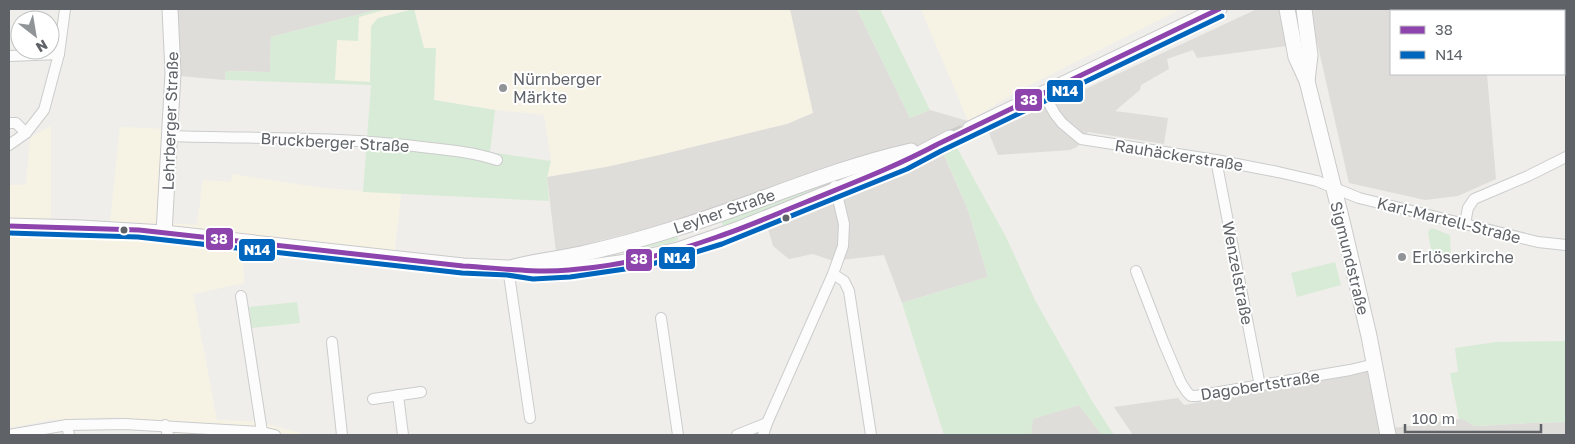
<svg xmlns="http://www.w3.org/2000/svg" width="1575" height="444" font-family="'Golos Text',sans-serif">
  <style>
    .commercial { fill: #f7f3e4 }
    .industrial { fill: #dfddda }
    .green { fill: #d8ebd6 }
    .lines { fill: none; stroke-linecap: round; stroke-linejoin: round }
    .secondary-tunnel { stroke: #cbcbca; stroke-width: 15; stroke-dasharray: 15 8; stroke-linecap: butt }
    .street-casing { stroke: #cbcccc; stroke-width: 12 }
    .secondary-casing { stroke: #cacacb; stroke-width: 17 }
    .street { stroke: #fdfcfc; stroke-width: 10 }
    .secondary { stroke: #fdfcfc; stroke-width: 15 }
    .bus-1-casing { stroke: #fff; stroke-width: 9 }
    .bus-2-casing { stroke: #fff; stroke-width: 9 }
    .bus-1 { stroke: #8e44ad; stroke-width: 5 }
    .bus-2 { stroke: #0065bd; stroke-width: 5 }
    .poi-dot { fill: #919496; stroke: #fff; stroke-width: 2 }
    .bus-dot { fill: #5f6368; stroke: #fff; stroke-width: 2 }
    .labels { text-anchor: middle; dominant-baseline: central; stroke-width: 4; stroke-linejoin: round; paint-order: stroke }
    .poi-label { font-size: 16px; fill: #5f6368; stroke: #fff; text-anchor: start }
    .street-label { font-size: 16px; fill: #5f6368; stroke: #fff }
    .line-badge { stroke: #fff; stroke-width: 2 }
    .badge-label { font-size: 14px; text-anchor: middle; font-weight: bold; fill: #fff }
  </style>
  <rect width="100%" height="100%" fill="#efeeea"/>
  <g class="commercial">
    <path d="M387,9H410L378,18L372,26L370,82L335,80L337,40L359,17Z"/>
    <path d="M414,9H790L813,113L787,124L664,154L606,167L547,177L551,161L544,115L495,110L434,100L436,48H424Z"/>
    <path d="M921,9H1181L1018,91L968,121Z"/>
    <path d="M51,126V226L110,223L120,127L168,129L163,223L197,225L203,180L231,182L232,174L323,188L401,194L394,257L242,240L244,283L193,294L217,420L260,422L307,435H174L169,423L113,417L50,420L9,428V185H26L30,138Z"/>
  </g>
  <g class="industrial">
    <path d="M165,9H380L271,37L270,72L226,71L225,80L167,75Z"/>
    <path d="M790,9H857L910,118L930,110L968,121L971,124L957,148L944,155L968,210L988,277L902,303L884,255L833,261L813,254L789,259L773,246L761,204L676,221L556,252L547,177L606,167L664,154L787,124L813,113Z"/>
    <path d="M1257,9H1566V45H1564V11H1391V74H1487L1496,179L1458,196L1425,200L1349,183L1317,42L1197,58L1193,50L1167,59L1169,69L1141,85L1140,90L1115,111L1168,118L1164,144L1088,132L1077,147L1070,150L998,155L988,131L1066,98Z"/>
    <path d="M1373,370L1385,429L1459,419H1463L1475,426L1529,423L1566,422V435H1133L1114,407L1178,398L1184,405Z"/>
    <path d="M1079,405L1102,435H1031L1032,419Z"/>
  </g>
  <g class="green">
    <path d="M380,9H387L359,17L358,41L337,40L335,80L370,82L371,26L378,18L414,9L424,48H436L434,100L495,110L490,152L551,161L547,177L549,201L363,192L371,85L225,80L226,71L270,72L271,37Z"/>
    <path d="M857,9H880L930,110L910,118Z"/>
    <path d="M957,148L1006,237L1035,300L1092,401L1114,435H1102L1079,405L1033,419L1031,435H944L902,303L988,277L968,210L944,154Z"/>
    <path d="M810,186L820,187L822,189L726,227L722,224V220Z"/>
    <path d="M1432,228L1450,235L1451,255L1440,256L1432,254L1428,233L1429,230Z"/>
    <path d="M676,232L678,240L669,243L593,259Z"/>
    <path d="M1335,262L1341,285L1297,297L1291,273Z"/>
    <path d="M297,302L300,323L252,328L249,307Z"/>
    <path d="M1566,341V422L1529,423L1475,426L1463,419H1459L1450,373L1458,372L1455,348L1496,342Z"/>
  </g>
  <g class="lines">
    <path class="secondary-tunnel" d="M950,138L970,129"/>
    <g class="street-casing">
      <g id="street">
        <path d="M9,56L59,54"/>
        <path d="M1043,93L1055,114L1062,123L1081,139L1216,160L1278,172L1317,181L1359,198L1538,242L1566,245"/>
        <path d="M9,123H16L26,133"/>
        <path d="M171,136C255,139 338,136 422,147C447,150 473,152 497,160"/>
        <path d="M9,145L26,133L44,110L59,54L65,9"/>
        <path d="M1216,160L1260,386"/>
        <path d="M1465,223L1468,208L1474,199L1528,176L1566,157"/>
        <path d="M508,268L530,418"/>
        <path d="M1136,271L1163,341L1181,383L1187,392L1191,396H1196L1350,370L1375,364"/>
        <path d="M833,274L844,281L849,291L871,435"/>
        <path d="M241,296L262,432"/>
        <path d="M661,318L678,435"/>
        <path d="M332,342L342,435"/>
        <path d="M398,395L403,435"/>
        <path d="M373,399L421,392"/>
        <path d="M67,425L69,435"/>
        <path d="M165,425L168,435"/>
        <path d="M9,435L67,425L125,424L262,432L275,435"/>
        <path d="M737,435L767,423"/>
        <path d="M763,435L767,423L833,274L843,246L844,224L835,186"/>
      </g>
    </g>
    <g class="secondary-casing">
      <g id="secondary">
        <path d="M1287,9L1296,57L1307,81L1342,221L1369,336L1388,435"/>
        <path d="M1304,9L1310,55L1307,81"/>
        <path d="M970,129L1219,9"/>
        <path d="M9,226L81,228L164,233L463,266L508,268L533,272L561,271L620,263L678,250L739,229L836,190L904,162L950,138"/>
        <path d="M164,233L173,73L170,9"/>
        <path d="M514,267C536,261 559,259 581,254C613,247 645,238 677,228C755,204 831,169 911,151"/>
      </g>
    </g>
    <use href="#street" class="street"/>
    <use href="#secondary" class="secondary"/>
    <g class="bus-1-casing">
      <path id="bus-1" d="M9,226L139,230L463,266C499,268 534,273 569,270C620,266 670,254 717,237C747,227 776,214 806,202C850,184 895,167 938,144L1219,9"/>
    </g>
    <g class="bus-2-casing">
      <path id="bus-2" d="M9,233L138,237L462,273L507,275L533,279L570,277L639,267L680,257L722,244L907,169L941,151L1222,16"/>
    </g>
    <use href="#bus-1" class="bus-1"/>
    <use href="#bus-2" class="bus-2"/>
  </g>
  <g class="poi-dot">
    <circle cx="503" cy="88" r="5"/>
    <circle cx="1402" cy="257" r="5"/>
  </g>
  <g class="bus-dot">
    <circle cx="786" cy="218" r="4.5"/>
    <circle cx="124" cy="230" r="4.5"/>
  </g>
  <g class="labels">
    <g class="poi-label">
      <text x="513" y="79">Nürnberger<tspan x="513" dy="18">Märkte</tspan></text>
      <text x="1412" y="257">Erlöserkirche</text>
    </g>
    <g class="street-label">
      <text transform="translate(170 121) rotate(-88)">Lehrberger Straße</text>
      <text transform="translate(335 142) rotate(3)">Bruckberger Straße</text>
      <text transform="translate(1179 155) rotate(9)">Rauhäckerstraße</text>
      <text transform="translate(724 211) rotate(-19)">Leyher Straße</text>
      <text transform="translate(1449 220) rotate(14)">Karl-Martell-Straße</text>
      <text transform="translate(1350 258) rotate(76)">Sigmundstraße</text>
      <text transform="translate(1238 273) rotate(79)">Wenzelstraße</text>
      <text transform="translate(1260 385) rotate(-9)">Dagobertstraße</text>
    </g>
  </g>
  <g class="line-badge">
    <rect x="1046" y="79" width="38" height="24" rx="5" fill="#0065bd"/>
    <rect x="1014" y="88" width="29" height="24" rx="5" fill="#8e44ad"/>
    <rect x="205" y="227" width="29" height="24" rx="5" fill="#8e44ad"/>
    <rect x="238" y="238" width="38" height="24" rx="5" fill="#0065bd"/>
    <rect x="658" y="246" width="38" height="24" rx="5" fill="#0065bd"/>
    <rect x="625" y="248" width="28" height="24" rx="5" fill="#8e44ad"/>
  </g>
  <g class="badge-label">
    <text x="1065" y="96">N14</text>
    <text x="1029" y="105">38</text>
    <text x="219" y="244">38</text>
    <text x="257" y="255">N14</text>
    <text x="677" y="263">N14</text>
    <text x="639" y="264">38</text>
  </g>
  <rect width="1575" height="444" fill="none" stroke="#5f6368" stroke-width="20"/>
  <rect x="1390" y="10" width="175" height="65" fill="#ffffff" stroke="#bfc1c3"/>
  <rect x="1400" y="26" width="25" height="8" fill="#8e44ad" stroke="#bfc1c3"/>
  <text x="1435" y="35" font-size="15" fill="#5f6368">38</text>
  <rect x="1400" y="51" width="25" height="8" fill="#0065bd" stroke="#bfc1c3"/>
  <text x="1435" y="60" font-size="15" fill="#5f6368">N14</text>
  <g transform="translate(35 35) rotate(149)"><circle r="24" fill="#ffffff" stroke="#bfc1c3"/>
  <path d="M0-4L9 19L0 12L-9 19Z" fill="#919496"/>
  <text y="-8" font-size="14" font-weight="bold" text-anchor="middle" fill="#5f6368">N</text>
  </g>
  <path d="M1405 424v8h136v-8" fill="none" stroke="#5f6368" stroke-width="2.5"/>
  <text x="1412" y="424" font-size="15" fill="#5f6368" stroke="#ffffff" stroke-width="4" paint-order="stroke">100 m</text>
</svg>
